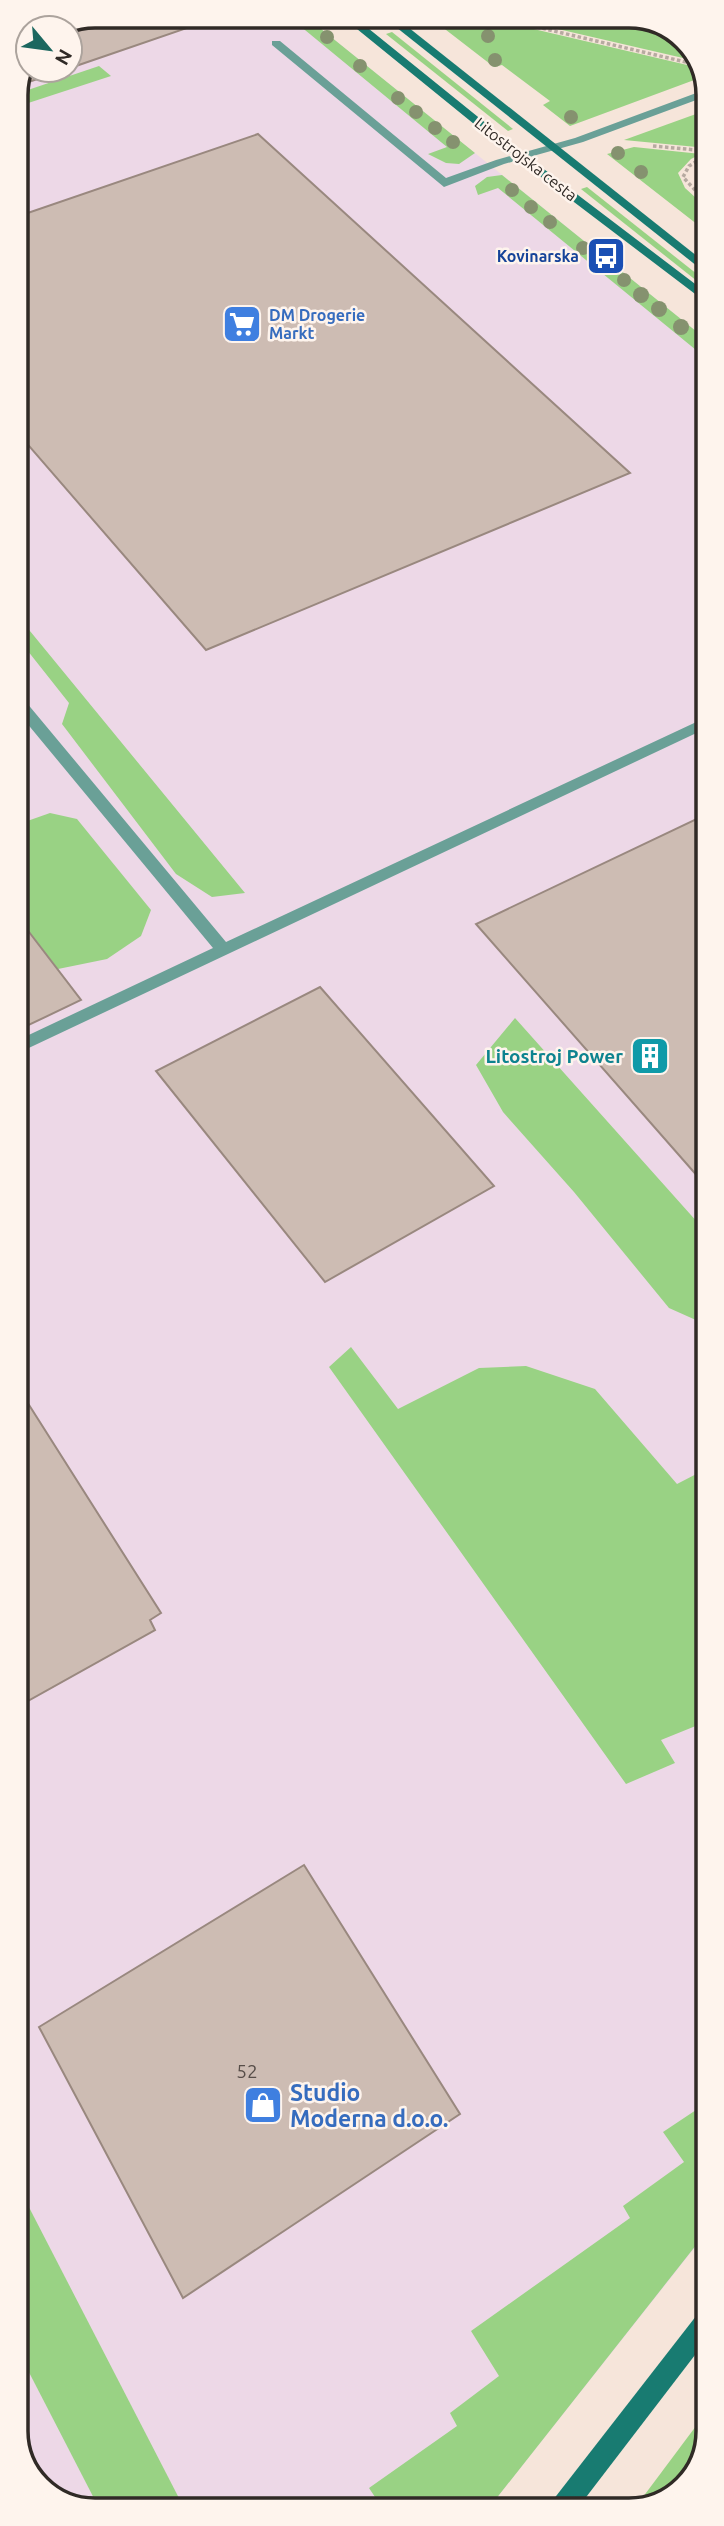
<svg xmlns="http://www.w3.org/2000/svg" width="724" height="2526" font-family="Ubuntu,sans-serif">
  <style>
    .industrial { fill: #edd8e7 }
    .green { fill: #99d284 }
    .building { fill: #cdbcb3; stroke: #99887f; stroke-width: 2 }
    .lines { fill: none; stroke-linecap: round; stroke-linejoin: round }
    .path { stroke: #b7aaa1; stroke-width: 3.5; stroke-dasharray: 3.5 2.5; stroke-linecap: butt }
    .lane { fill: #6aa097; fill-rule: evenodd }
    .street { fill: #6aa097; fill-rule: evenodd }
    .secondary { fill: #187b71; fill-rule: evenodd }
    .tree { fill: #85926f }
    .labels { text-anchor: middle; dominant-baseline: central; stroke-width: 5; stroke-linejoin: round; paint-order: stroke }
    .far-street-label { font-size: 16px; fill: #302a26; stroke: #fef4ed }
    .far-transit-label { font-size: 16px; font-weight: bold; fill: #164399; stroke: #fef4ed; text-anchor: end }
    .far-shop-label { font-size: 16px; font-weight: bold; fill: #366cbe; stroke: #fef4ed; text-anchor: start }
    .culture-label { font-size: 19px; font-weight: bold; fill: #0d838f; stroke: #fef4ed; text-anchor: end }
    .near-number-label { font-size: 19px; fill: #574e49 }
    .near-shop-label { font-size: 23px; font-weight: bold; fill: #366cbe; stroke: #fef4ed; text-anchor: start }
    .rim { fill: none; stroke: #302a26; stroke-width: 3.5 }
  </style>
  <rect width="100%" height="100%" fill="#f6e5da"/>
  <path class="industrial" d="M95,16H305L707,340L708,2231L488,2509L89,2510L43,2491L17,2447L16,94L28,65V70H70V28H65Z"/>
  <g class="green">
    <path d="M288,16H305L475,153L459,164L446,163L428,154L447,147Z"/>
    <path d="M428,16H478L700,68L705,76L570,126L543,105L550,101L502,65L494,67Z"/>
    <path d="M502,16H639L682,36L696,61Z"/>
    <path d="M392,32L513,129L508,131L386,34Z"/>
    <path d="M99,66L111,76L16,107V94Z"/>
    <path d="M707,110V148L624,140Z"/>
    <path d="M634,147L701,154L691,159L678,173L685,188L707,208V232L607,154Z"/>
    <path d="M502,175L707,340V359L498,188L478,195L475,186L487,177Z"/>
    <path d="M587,187L707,282V289L581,189Z"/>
    <path d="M16,614L245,893L212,897L176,874L62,724L69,703L16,636Z"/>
    <path d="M50,813L77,819L151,910L141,936L107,959L58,969L16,915V825Z"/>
    <path d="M515,1018L707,1233V1325L669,1308L574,1192L503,1112L476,1065Z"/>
    <path d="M351,1347L398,1409L479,1368L526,1366L595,1389L677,1484L708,1468V1721L661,1740L675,1763L626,1784L329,1367Z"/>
    <path d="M708,2102V2230L488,2509H383L369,2488L457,2426L450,2413L499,2376L471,2331L630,2218L623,2206L684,2162L663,2132Z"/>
    <path d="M17,2184L181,2502L169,2510H100L17,2349Z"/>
    <path d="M708,2410V2432L692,2480L645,2509H634Z"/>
  </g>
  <g class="building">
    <path d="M95,16H172L187,28L70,68V28H65Z"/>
    <path d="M28,65V70H63L20,85Z"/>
    <path d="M258,134L630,473L206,650L16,431V217Z"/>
    <path d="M707,814V1187L476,924Z"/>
    <path d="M16,915L81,1000L16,1031Z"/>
    <path d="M320,987L494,1186L325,1282L156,1071Z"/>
    <path d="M17,1386L161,1613L150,1620L155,1630L17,1707Z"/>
    <path d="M304,1865L460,2114L183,2298L39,2027Z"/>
  </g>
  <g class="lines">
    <g class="path">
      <path d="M490,16L694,64"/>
      <path d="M653,146L707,151"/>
      <path d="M707,155L689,166L683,177L707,203"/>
    </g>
    <g class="lane">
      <path d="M272,41H280L446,178L496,160L575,138L707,89V96L583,142L504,164L444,187L272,45Z"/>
      <path d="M16,695L21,696L226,942L707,717V728L16,1054V1041L213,948L16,710Z"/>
    </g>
    <path class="street" d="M358,16H374L353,24L348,21Z"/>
    <g class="secondary">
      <path d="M341,16H353L524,154L707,293V303L516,158Z"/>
      <path d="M382,16H394L707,264V274Z"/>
      <path d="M708,2308V2338L577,2509H550L553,2500L700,2311Z"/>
    </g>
  </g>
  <g class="tree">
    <circle cx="488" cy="36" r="7"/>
    <circle cx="327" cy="37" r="7"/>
    <circle cx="495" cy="60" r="7"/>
    <circle cx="360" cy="66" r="7"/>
    <circle cx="398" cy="98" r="7"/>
    <circle cx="416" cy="112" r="7"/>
    <circle cx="571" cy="117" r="7"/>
    <circle cx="435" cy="128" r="7"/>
    <circle cx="453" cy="142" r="7"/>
    <circle cx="618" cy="153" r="7"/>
    <circle cx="641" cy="172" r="7"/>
    <circle cx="512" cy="190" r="7"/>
    <circle cx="531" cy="207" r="7"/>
    <circle cx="550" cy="222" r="7"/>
    <circle cx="583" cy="248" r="7"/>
    <circle cx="599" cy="262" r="7"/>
    <circle cx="624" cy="280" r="7"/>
    <circle cx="641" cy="295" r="8"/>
    <circle cx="659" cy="309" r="8"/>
    <circle cx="681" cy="327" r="8"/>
  </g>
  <defs>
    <g id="bus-square" transform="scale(2.0125)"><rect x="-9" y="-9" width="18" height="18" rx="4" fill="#1a4fb4" stroke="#fef4ed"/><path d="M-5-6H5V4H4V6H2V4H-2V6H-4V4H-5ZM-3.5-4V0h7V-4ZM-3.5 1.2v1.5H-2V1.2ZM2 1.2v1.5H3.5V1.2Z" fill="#fff"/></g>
    <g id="supermarket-square" transform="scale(2.0125)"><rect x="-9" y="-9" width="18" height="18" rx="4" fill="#3f7fe0" stroke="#fef4ed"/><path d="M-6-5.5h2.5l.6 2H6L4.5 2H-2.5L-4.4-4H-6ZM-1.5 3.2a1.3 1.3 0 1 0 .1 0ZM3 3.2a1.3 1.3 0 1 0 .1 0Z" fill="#fff"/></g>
    <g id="building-square" transform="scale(2.0125)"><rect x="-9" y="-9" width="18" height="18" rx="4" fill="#0f9aa8" stroke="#fef4ed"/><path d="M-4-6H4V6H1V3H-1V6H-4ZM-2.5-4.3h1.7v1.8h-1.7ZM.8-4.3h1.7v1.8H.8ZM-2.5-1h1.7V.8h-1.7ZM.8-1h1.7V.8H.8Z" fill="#fff"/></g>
    <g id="shop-square" transform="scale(2.0125)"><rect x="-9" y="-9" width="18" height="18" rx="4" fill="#3f7fe0" stroke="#fef4ed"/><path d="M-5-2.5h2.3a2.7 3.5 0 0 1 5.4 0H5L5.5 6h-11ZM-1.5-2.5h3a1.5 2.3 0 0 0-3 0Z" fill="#fff"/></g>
  </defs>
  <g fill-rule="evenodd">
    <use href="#bus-square" x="606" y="256"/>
    <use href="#supermarket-square" x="242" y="324"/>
    <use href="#building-square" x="650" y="1056"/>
    <use href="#shop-square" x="263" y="2105"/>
  </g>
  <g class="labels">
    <g class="far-street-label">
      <text transform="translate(526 159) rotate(38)">Litostrojska cesta</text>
    </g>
    <g class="far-transit-label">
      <text x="579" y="256">Kovinarska</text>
    </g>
    <g class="far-shop-label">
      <text x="269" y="315">DM Drogerie<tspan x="269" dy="18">Markt</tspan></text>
    </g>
    <g class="culture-label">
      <text x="623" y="1056">Litostroj Power</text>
    </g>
    <g class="near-number-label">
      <text x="247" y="2071">52</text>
    </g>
    <g class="near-shop-label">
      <text x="290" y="2092">Studio<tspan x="290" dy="26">Moderna d.o.o.</tspan></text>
    </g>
  </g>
  <path d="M0 0H724V2526H0ZM95 28H629A67 67 0 0 1 696 95V2431A67 67 0 0 1 629 2498H95A67 67 0 0 1 28 2431V95A67 67 0 0 1 95 28Z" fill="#fef4ed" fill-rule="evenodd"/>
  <path class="rim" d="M95 28H629A67 67 0 0 1 696 95V2431A67 67 0 0 1 629 2498H95A67 67 0 0 1 28 2431V95A67 67 0 0 1 95 28Z"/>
  <g transform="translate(49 49) rotate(119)"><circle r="33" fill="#fef4ed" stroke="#aca39d" stroke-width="2"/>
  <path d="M0-5L12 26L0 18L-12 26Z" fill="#1c675f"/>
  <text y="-10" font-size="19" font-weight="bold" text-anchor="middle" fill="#302a26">N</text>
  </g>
</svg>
